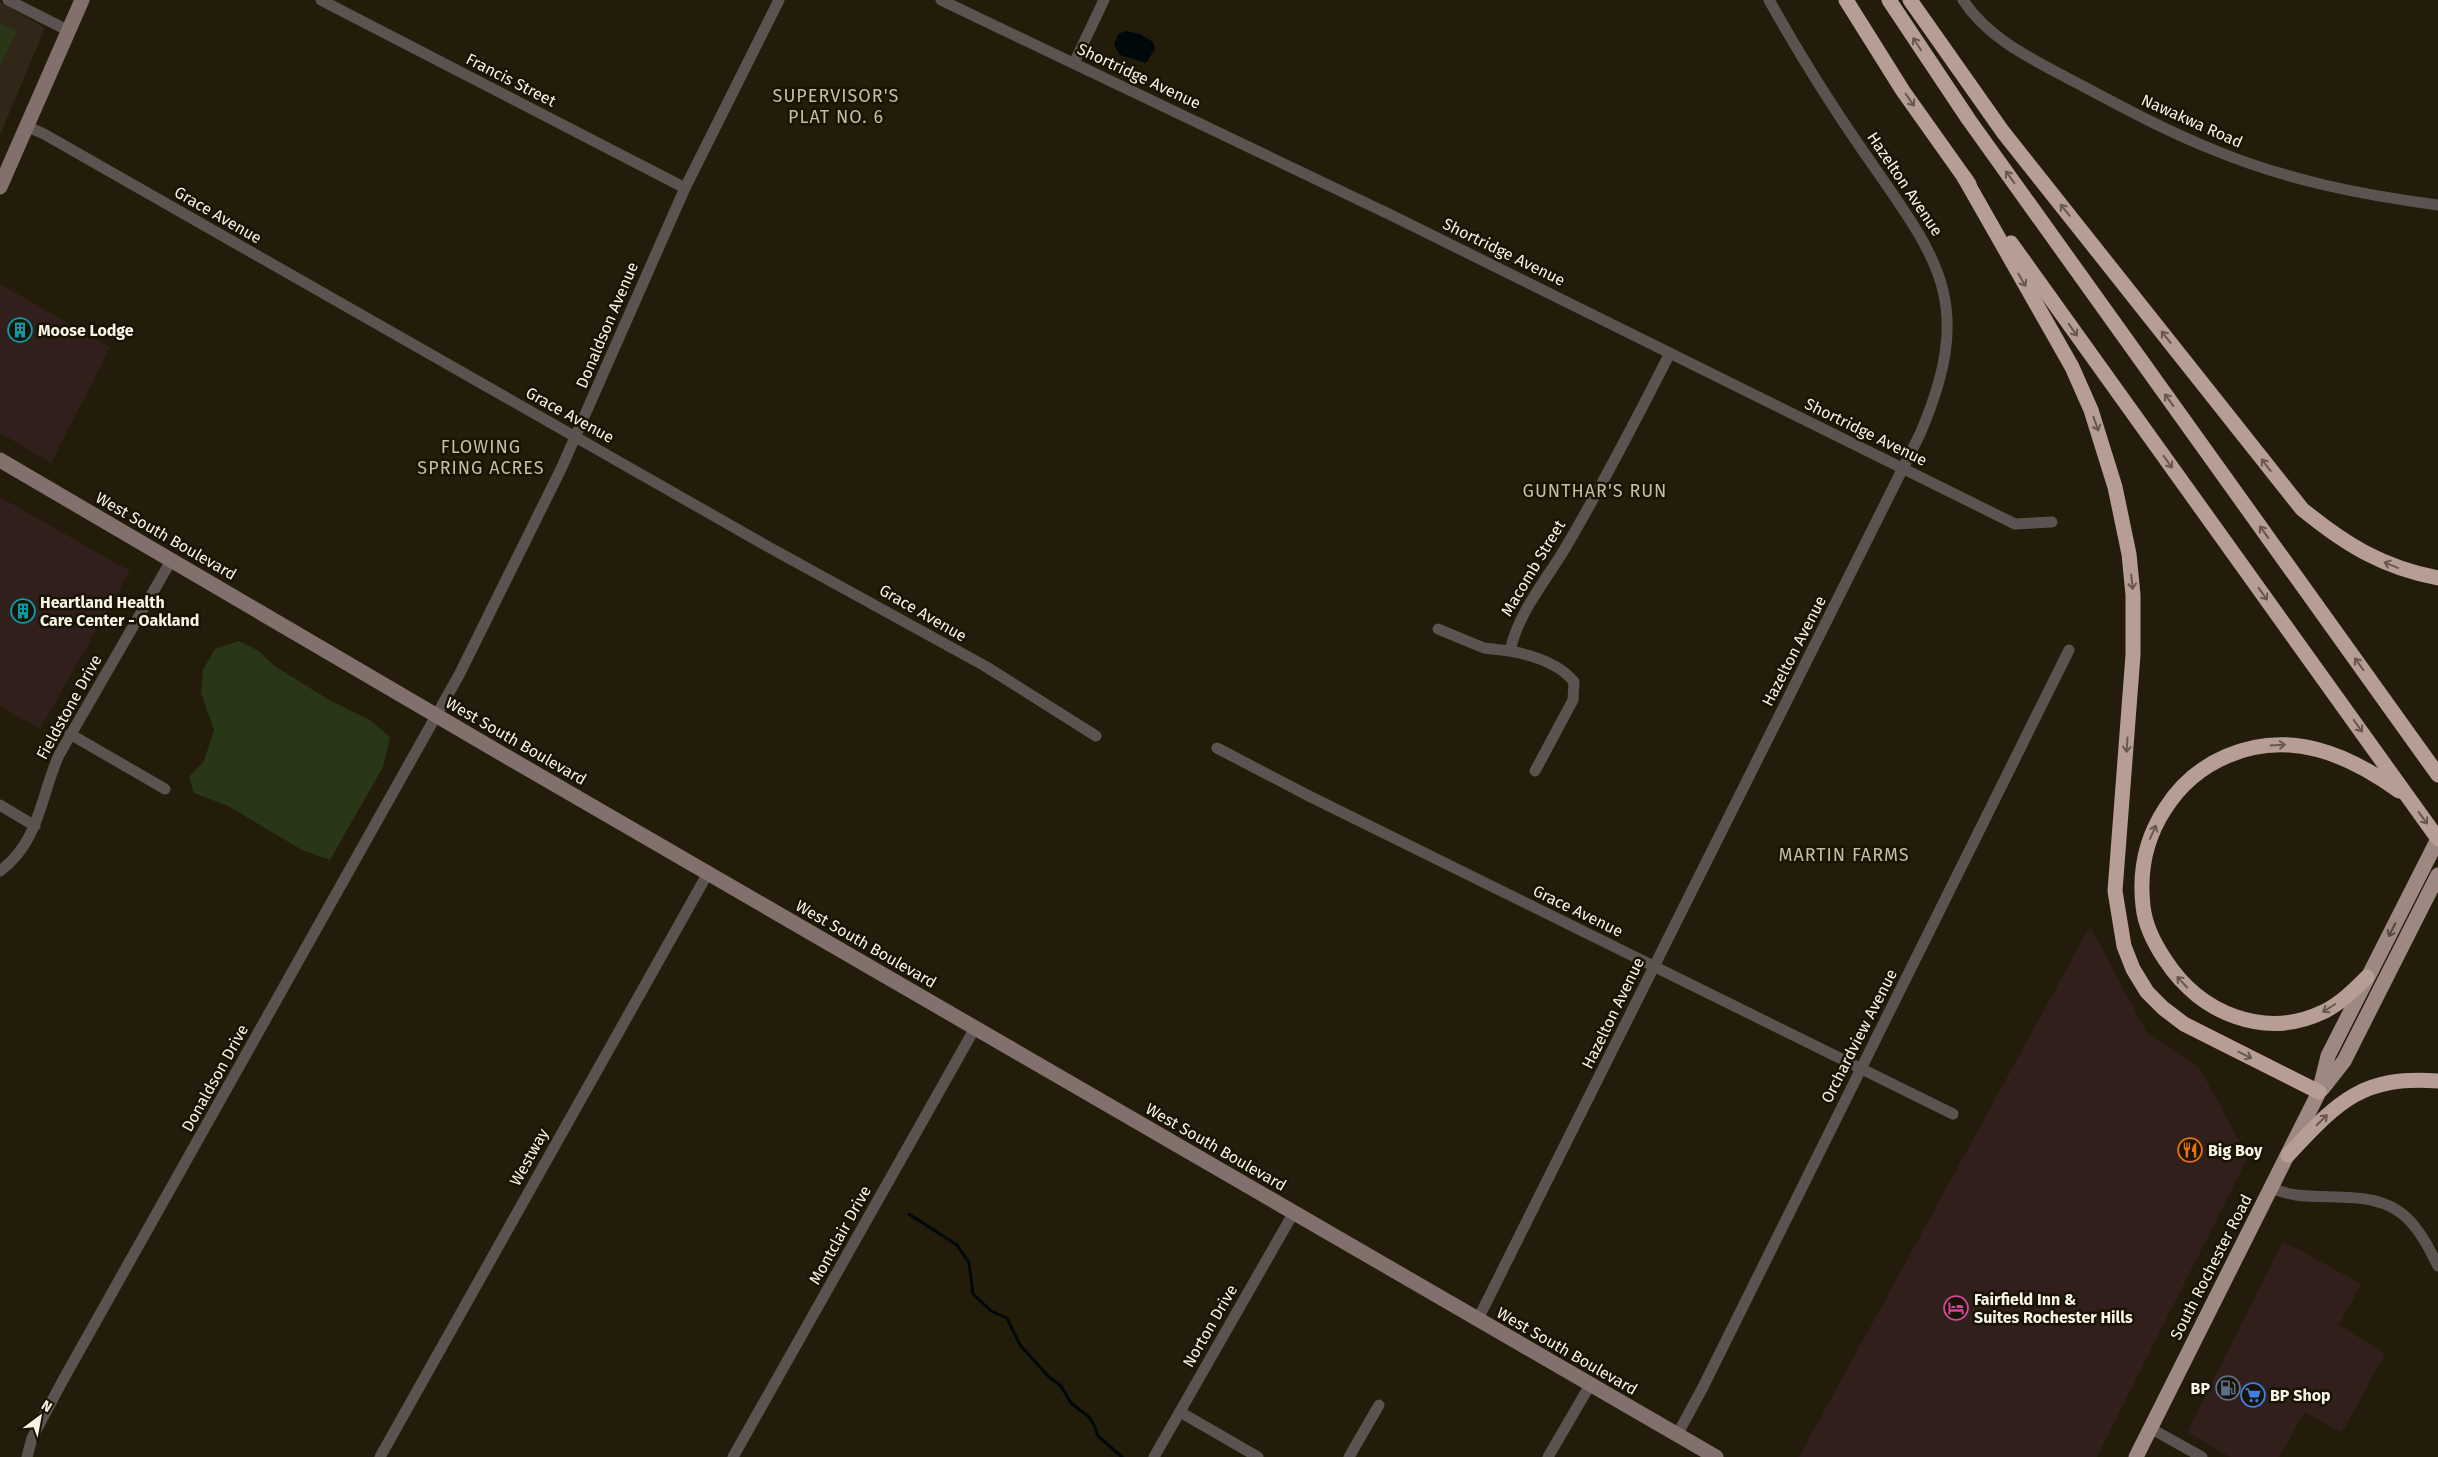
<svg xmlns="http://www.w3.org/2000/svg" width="2438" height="1457" font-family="'Fira Sans',sans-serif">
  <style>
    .commercial { fill: #311f1c }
    .education { fill: #312617 }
    .green { fill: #293617 }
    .water { fill: #000809 }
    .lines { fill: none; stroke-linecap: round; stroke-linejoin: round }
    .stream { stroke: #000809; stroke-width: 3 }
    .street { stroke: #5c5250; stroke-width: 11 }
    .secondary { stroke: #81706c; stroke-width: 15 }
    .primary { stroke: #9d8882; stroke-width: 15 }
    .highway { stroke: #b69d96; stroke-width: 15 }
    .oneway { stroke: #68584c }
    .oneway2 { stroke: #54483c }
    .labels { text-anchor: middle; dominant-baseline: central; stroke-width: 5; stroke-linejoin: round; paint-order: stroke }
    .street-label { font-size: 16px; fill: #f7f3e7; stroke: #191303 }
    .poi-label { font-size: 16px; font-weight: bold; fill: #f7f3e7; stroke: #191303; text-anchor: start }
    .neighbourhood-label { font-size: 18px; letter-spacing: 1px; fill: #c6bda7; stroke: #191303 }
  </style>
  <rect width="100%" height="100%" fill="#231c0b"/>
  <g class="commercial">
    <path d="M0,284L110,347L51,463L0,433Z"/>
    <path d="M0,497L130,571L40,729L0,706Z"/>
    <path d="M2090,926L2147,1033L2199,1067L2248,1157L2097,1457H1799Z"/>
    <path d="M2283,1241L2361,1284L2339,1325L2385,1354L2342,1433L2305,1412L2279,1457H2230L2187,1432Z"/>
  </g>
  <path class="education" d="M0,2L45,28L0,135Z"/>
  <g class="green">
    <path d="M0,23L17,31L0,66Z"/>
    <path d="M239,641L259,651L273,665L331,701L370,720L390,737L383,767L330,860L302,850L228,806L194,793L189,777L204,761L214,730L201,693L203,670L215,649Z"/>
  </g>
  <path class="water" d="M1126,31L1140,34L1153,42L1155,49L1146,63L1120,55L1114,45L1118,34Z"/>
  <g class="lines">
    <path class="stream" d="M909,1214L957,1245L969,1263L973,1294L991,1311L1007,1318L1020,1345L1048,1376L1061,1386L1071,1403L1089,1417L1094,1425L1098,1436L1122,1457"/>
    <g class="street">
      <path d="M8,0L69,31"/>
      <path d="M321,0L685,188"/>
      <path d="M941,0L1395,217L2015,524L2052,522"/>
      <path d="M1963,0C1989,40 2034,60 2075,82C2120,106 2166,131 2214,150C2286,180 2362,195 2438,205"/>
      <path d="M1074,63L1104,0"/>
      <path d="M26,126L44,134L765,545L985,666L1096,736"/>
      <path d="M1438,629L1484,648L1510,651"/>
      <path d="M70,734L165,789"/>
      <path d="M1217,748L1309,796L1953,1114"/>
      <path d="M1535,771L1573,700L1574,682C1560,664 1531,655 1510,651C1519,610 1547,580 1567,545C1604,482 1637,418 1670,353"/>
      <path d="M0,805L35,826"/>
      <path d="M0,871C40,841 40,797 59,755L172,559"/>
      <path d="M2271,1188C2279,1191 2288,1194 2296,1195C2334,1200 2381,1189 2410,1221C2422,1234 2430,1250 2438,1266"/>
      <path d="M1478,1319L1920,434C1977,301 1938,259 1863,151C1829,102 1798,52 1769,0"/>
      <path d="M1180,1412L1258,1457"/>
      <path d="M2150,1428L2202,1457"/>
      <path d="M1677,1435L1702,1389L2069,650"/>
      <path d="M27,1457L32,1438L63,1380L459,675L561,469L685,188L779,0"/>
      <path d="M380,1457L708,873"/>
      <path d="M733,1457L975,1028"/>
      <path d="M1154,1457L1294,1212"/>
      <path d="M1349,1457L1379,1405"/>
      <path d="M1548,1457L1590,1385"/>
    </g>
    <g class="secondary">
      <path d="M0,187L82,0"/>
      <path d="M0,460L509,758L1716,1457"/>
    </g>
    <g class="primary">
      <path d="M2322,1089L2344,1061L2438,875"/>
      <path d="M2136,1457L2319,1092L2328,1056L2438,839"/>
    </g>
    <g class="highway">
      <path d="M1846,0L1903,91L1969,184"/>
      <path d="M1889,0L1969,120L2438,775"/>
      <path d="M1910,0L2003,132L2302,509C2346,545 2382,567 2438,578"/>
      <path d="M1964,177L2072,367L2091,410L2115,487L2129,554L2133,595V655L2115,891L2124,946L2133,969L2147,992L2163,1008L2184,1024L2319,1092"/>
      <path d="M2011,243L2438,839"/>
      <path d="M2367,977C2354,990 2340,1004 2323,1012C2264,1040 2200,1013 2166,961C2155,945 2145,926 2143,906C2139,871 2146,838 2165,809C2180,785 2201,767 2227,756C2289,729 2348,754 2399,791"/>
      <path d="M2288,1155C2337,1103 2361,1075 2438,1081"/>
    </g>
  </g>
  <defs><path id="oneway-shaft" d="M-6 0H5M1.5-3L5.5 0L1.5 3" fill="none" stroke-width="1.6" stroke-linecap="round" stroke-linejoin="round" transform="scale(1.25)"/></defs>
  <g class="oneway">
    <use href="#oneway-shaft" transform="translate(1917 44) rotate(-123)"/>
    <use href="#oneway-shaft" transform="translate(1910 100) rotate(55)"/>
    <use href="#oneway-shaft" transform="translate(2010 177) rotate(-126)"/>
    <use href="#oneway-shaft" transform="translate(2065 210) rotate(-129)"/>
    <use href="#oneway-shaft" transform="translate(2022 280) rotate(60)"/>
    <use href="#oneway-shaft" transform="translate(2073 330) rotate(55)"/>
    <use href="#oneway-shaft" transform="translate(2166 337) rotate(-128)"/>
    <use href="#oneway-shaft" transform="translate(2169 400) rotate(-126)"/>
    <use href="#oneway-shaft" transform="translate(2096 424) rotate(70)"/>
    <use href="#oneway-shaft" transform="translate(2168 462) rotate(54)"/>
    <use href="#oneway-shaft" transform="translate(2266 465) rotate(-128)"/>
    <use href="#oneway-shaft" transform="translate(2264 532) rotate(-126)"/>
    <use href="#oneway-shaft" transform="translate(2391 565) rotate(-157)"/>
    <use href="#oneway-shaft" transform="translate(2132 582) rotate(84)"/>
    <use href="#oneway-shaft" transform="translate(2263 594) rotate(54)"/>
    <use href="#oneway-shaft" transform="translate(2359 664) rotate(-126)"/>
    <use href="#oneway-shaft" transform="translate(2358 726) rotate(54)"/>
    <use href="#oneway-shaft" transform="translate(2127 745) rotate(94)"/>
    <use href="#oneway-shaft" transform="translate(2278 745) rotate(-3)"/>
    <use href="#oneway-shaft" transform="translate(2423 818) rotate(54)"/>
    <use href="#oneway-shaft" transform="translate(2153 832) rotate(-66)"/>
    <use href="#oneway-shaft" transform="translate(2182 982) rotate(-133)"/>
    <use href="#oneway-shaft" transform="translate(2329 1008) rotate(148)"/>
    <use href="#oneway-shaft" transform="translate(2245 1055) rotate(27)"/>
    <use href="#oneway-shaft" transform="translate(2322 1120) rotate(-45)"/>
  </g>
  <use class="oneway2" href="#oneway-shaft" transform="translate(2392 930) rotate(117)"/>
  <defs>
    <g id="building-ring" transform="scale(1.25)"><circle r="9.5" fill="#191303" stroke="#0f9aa8" stroke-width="1.5"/><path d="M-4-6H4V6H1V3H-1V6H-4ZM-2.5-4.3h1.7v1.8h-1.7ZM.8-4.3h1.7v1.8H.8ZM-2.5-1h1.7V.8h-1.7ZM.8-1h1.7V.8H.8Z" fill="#0f9aa8"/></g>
    <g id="restaurant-ring" transform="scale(1.25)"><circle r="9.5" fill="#191303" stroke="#e8710a" stroke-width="1.5"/><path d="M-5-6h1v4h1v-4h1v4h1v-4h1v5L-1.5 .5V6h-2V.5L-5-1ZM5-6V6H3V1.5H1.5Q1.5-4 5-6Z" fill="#e8710a"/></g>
    <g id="hotel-ring" transform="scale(1.25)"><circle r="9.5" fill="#191303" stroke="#d1479c" stroke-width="1.5"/><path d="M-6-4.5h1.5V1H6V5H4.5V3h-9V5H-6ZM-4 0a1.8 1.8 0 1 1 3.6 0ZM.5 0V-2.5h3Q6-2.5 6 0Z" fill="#d1479c"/></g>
    <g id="fuel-ring" transform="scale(1.25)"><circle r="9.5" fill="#191303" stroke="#5c6f8a" stroke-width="1.5"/><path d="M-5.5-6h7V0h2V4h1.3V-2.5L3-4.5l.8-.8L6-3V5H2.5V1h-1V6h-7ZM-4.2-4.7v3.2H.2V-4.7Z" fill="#5c6f8a"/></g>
    <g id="supermarket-ring" transform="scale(1.25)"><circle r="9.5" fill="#191303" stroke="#3f7fe0" stroke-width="1.5"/><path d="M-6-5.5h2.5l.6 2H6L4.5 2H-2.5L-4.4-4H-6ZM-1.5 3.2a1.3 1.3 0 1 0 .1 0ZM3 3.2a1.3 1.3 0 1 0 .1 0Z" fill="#3f7fe0"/></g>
  </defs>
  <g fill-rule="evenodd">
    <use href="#building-ring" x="20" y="330"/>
    <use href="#building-ring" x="23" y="611"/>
    <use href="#restaurant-ring" x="2190" y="1150"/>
    <use href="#hotel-ring" x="1956" y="1308"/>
    <use href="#fuel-ring" x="2228" y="1388"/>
    <use href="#supermarket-ring" x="2253" y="1395"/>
  </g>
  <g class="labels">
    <g class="street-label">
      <text transform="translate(1139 76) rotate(25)">Shortridge Avenue</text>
      <text transform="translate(511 80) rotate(27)">Francis Street</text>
      <text transform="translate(2192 121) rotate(24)">Nawakwa Road</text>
      <text transform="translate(1905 184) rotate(56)">Hazelton Avenue</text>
      <text transform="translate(218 215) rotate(30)">Grace Avenue</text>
      <text transform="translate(1504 252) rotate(26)">Shortridge Avenue</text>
      <text transform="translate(607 325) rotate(-67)">Donaldson Avenue</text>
      <text transform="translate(570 415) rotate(29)">Grace Avenue</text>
      <text transform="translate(1866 432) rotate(26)">Shortridge Avenue</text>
      <text transform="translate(166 536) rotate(30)">West South Boulevard</text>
      <text transform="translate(1533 568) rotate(-59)">Macomb Street</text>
      <text transform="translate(923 613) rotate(30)">Grace Avenue</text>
      <text transform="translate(1794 651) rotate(-63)">Hazelton Avenue</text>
      <text transform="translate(69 707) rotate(-61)">Fieldstone Drive</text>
      <text transform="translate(516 741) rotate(30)">West South Boulevard</text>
      <text transform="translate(1578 911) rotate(26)">Grace Avenue</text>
      <text transform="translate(866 944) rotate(30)">West South Boulevard</text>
      <text transform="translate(1613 1013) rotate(-64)">Hazelton Avenue</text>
      <text transform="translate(1859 1036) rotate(-63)">Orchardview Avenue</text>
      <text transform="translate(215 1078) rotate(-61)">Donaldson Drive</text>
      <text transform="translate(1216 1147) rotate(30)">West South Boulevard</text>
      <text transform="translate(529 1157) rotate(-61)">Westway</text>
      <text transform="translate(840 1235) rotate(-61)">Montclair Drive</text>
      <text transform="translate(2211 1267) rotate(-63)">South Rochester Road</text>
      <text transform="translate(1210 1326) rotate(-60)">Norton Drive</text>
      <text transform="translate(1567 1351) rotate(30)">West South Boulevard</text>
    </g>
    <g class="poi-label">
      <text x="38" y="330">Moose Lodge</text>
      <text x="40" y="602">Heartland Health<tspan x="40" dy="18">Care Center - Oakland</tspan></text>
      <text x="2208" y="1150">Big Boy</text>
      <text x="1974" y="1299">Fairfield Inn &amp;<tspan x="1974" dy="18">Suites Rochester Hills</tspan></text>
      <text x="2210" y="1388" text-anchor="end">BP</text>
      <text x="2270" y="1395">BP Shop</text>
    </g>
    <g class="neighbourhood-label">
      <text x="836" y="96">SUPERVISOR'S<tspan x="836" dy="21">PLAT NO. 6</tspan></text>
      <text x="481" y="447">FLOWING<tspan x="481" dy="21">SPRING ACRES</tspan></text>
      <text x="1595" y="491">GUNTHAR'S RUN</text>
      <text x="1844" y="855">MARTIN FARMS</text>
    </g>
  </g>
  <g transform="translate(40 1417) rotate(32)" stroke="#191303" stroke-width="4" paint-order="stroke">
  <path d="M0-4L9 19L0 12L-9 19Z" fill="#f7f3e7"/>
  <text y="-8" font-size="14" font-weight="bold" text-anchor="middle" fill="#f7f3e7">N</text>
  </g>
</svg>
